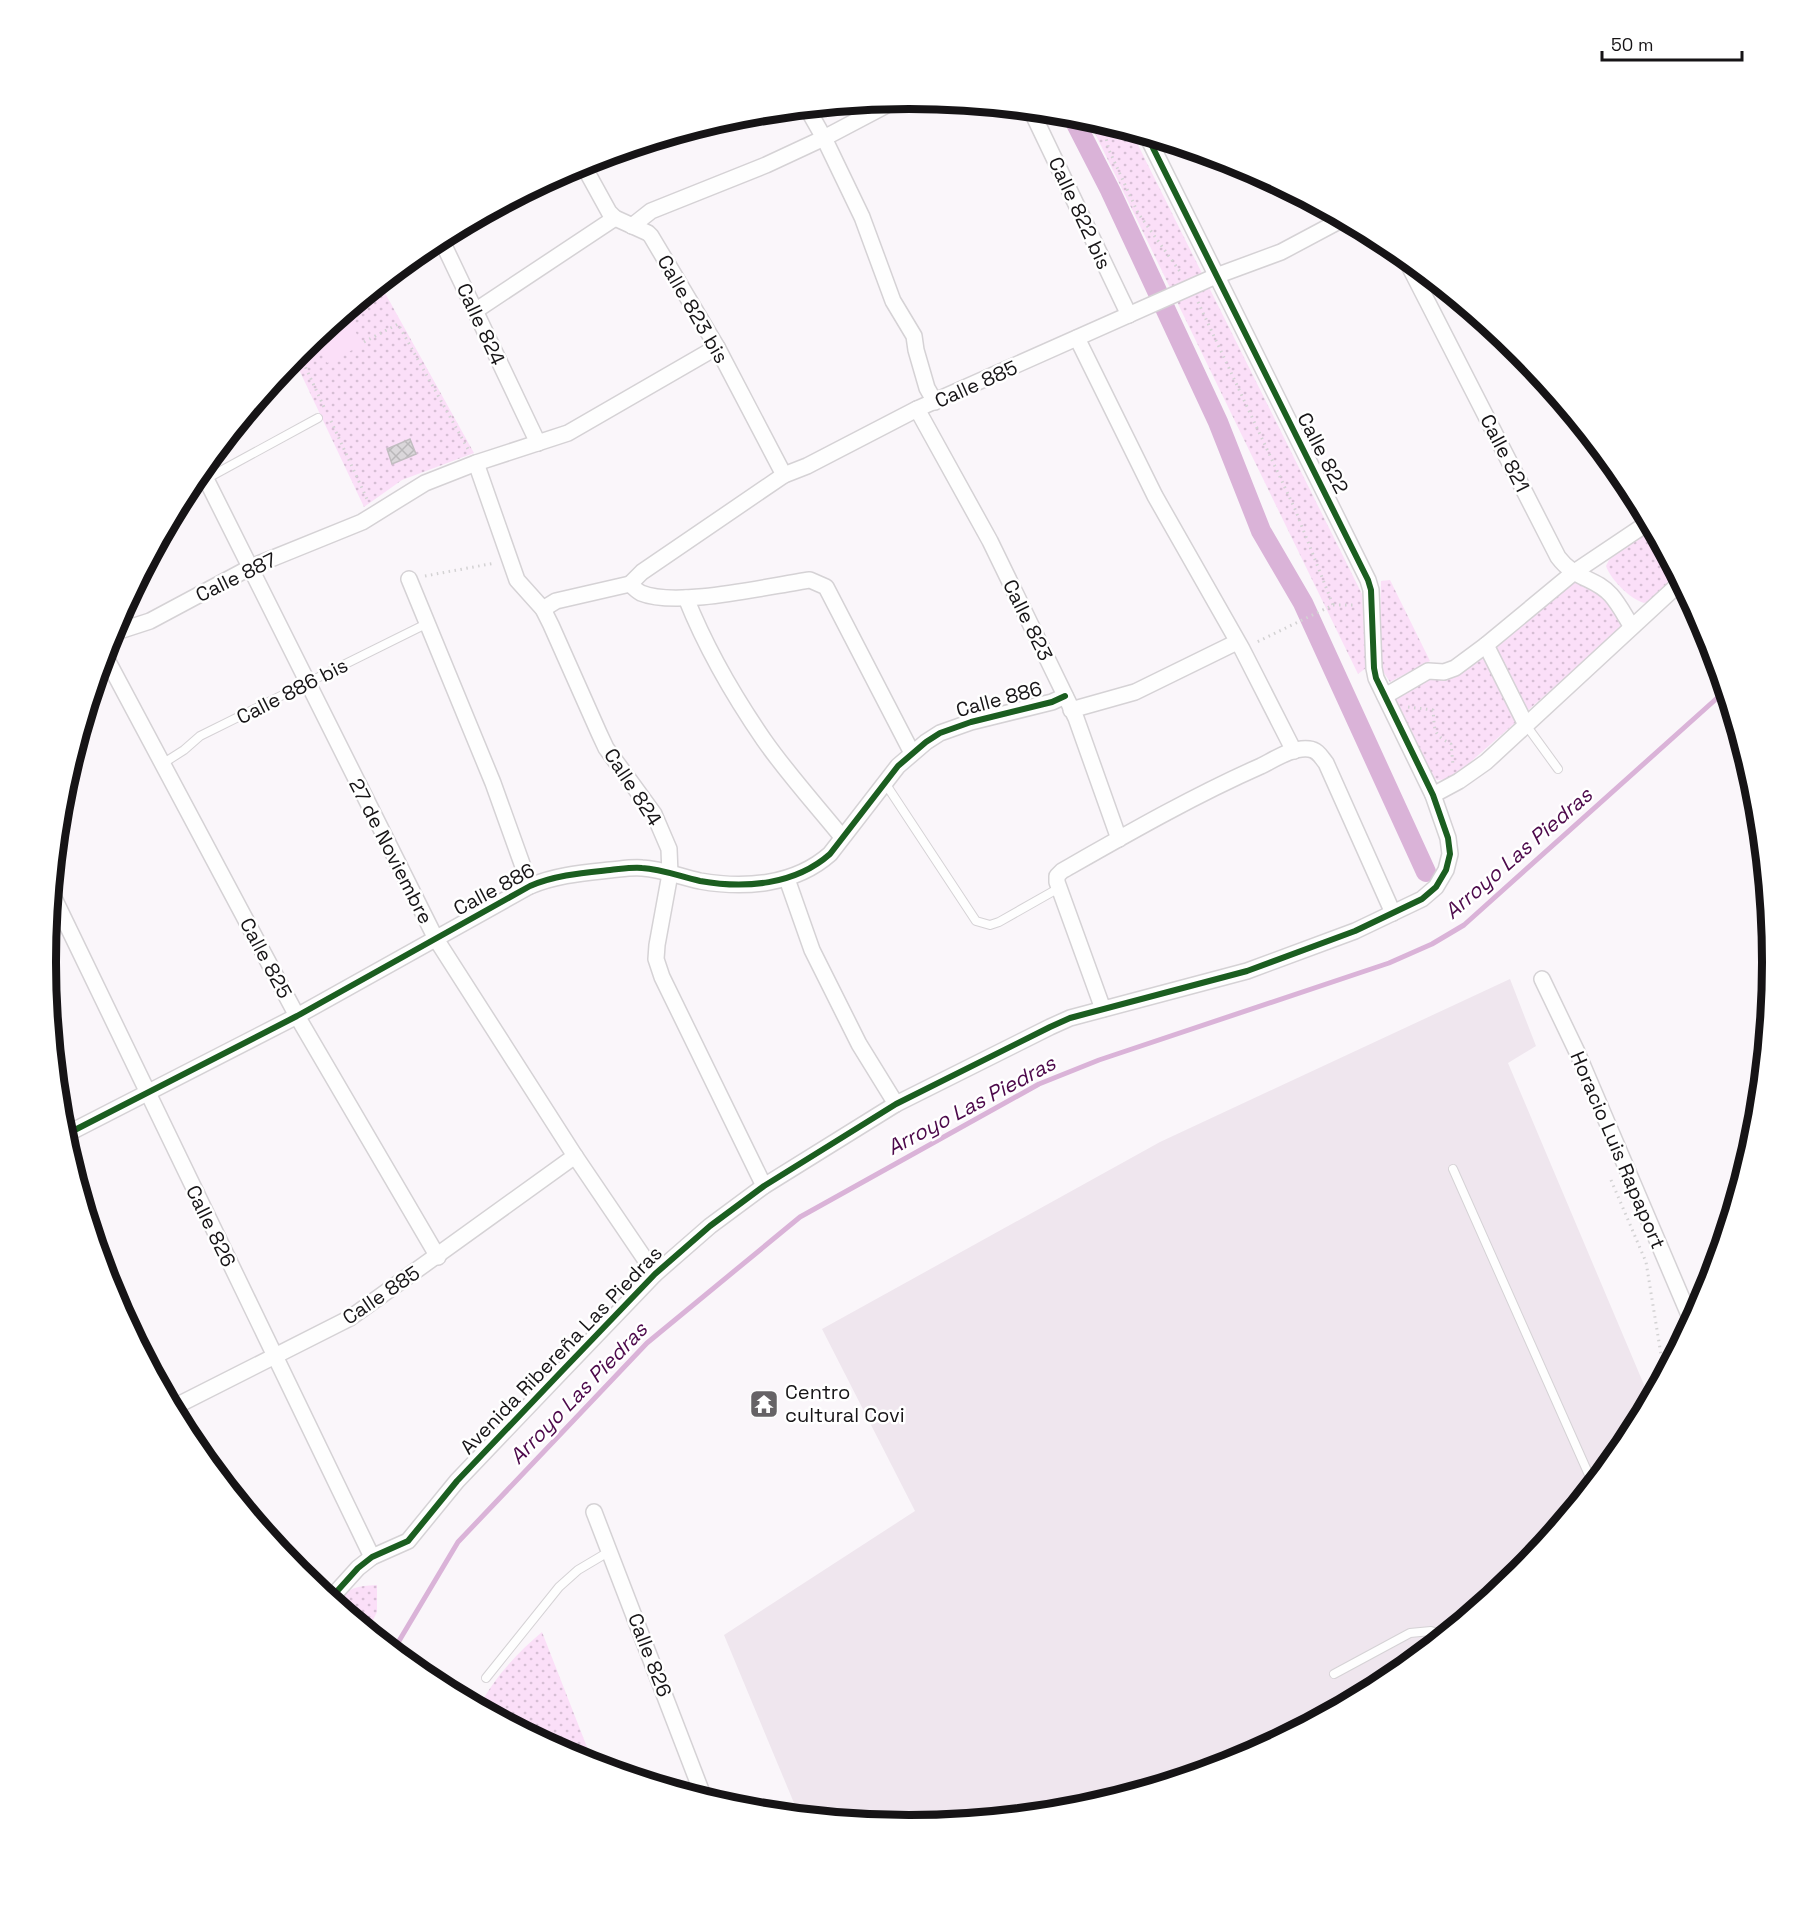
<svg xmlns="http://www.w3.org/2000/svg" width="1818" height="1924" font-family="'Space Grotesk',sans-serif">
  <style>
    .built { fill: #efe6ee }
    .green { fill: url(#green-dots) }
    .pitch { fill: #fbdff8 }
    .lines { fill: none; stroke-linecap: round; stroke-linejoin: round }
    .stream { stroke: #dab3d8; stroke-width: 5 }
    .canal { stroke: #dab3d8; stroke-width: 20 }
    .building { fill: url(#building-cross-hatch); stroke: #c1bdc0; stroke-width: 1.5 }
    .service-casing { stroke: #d5d2d5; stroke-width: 10 }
    .minor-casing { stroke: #d5d2d5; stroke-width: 18 }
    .path { stroke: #d3d2d3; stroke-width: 3; stroke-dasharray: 1.5 4.5; stroke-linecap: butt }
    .service { stroke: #fefefe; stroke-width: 8 }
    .minor { stroke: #fefefe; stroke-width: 15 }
    .cycleway-casing { stroke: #fff; stroke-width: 10 }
    .cycleway { stroke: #1b5e20; stroke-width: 6 }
    .labels { text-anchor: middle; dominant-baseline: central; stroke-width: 5; stroke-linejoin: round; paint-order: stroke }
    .street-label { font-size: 20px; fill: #161416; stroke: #fff }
    .poi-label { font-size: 20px; fill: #161416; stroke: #fff; text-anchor: start }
    .water-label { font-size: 21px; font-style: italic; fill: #4d094b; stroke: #fff }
    .rim { fill: none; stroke: #161416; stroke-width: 8 }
  </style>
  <defs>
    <pattern id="green-dots" width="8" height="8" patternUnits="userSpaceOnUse" patternTransform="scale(1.5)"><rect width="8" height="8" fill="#fbdff8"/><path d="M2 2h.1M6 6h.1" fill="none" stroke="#d6bed4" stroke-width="1.8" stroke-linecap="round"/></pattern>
    <pattern id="building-cross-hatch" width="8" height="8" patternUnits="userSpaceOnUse" patternTransform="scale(1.5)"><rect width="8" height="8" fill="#dad7da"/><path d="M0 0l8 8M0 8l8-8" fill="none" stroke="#bab8ba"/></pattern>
  </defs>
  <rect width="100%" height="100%" fill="#faf6fa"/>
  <path class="built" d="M1510,979L1536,1046L1508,1063L1650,1399L1627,1442L1520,1573L1389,1681L1239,1760L1077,1809L909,1826L799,1815L724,1635L915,1511L822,1329L1160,1142Z"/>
  <g class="green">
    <path d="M1087,117L1131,131L1362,594L1366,668L1358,674Z"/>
    <path d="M380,284L474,453L402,480L364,507L293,357L298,351Z"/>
    <path d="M1651,526L1678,576L1653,599L1644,603C1630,599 1611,580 1606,566L1609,560Z"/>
    <path d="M1390,580L1430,661L1390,682L1382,670L1380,639L1381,581Z"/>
    <path d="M1574,580C1603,588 1609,601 1625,625L1526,712L1494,648Z"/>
    <path d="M1481,654L1516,722L1451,779L1437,780L1430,775L1392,697Z"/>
    <path d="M377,1585V1612L368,1630L336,1604C348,1587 357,1586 377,1585Z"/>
    <path d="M542,1632L594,1765L578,1760L479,1707C494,1678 517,1653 542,1632Z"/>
  </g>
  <path class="pitch" d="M346,312L362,345L327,363L314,338Z"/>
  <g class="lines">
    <path class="stream" d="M393,1651L458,1542L647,1343L800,1217L1039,1084L1099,1060L1389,963L1432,944L1464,925L1725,691"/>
    <path class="canal" d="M1071,114L1110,190L1218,422L1261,531L1303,603L1426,872"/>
  </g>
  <path class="building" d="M410,439L416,454L392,464L387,449Z"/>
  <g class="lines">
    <g class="service-casing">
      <g id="service">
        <path d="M206,479L318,418"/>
        <path d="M1526,725L1558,769"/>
        <path d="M162,764L184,750L200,736L426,624"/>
        <path d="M885,783L976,921L990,925L999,922L1059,888"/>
        <path d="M1453,1169L1593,1484"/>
        <path d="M1334,1674L1410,1633L1431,1631L1445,1635"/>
        <path d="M486,1678L559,1587L578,1570L610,1551"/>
      </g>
    </g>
    <g class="minor-casing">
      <g id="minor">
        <path d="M807,108L824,138L862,217L893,301L914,336L916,350L927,388L935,402"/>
        <path d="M1031,110L1129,315"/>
        <path d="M582,163L609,212L615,218L648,233L651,236L717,347L784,475"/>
        <path d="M632,226L651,211L766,165L824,138L898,99"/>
        <path d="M440,237L538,443"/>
        <path d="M1404,256L1558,557C1575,580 1595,577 1611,595C1619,604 1625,616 1632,627"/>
        <path d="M475,311L615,218"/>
        <path d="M1077,338L1155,496L1242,649L1294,751"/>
        <path d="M917,409L990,541L1076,718L1119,839"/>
        <path d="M476,463L517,580L543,609L551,625L599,733L606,748L654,814L669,849L670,874L657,945L656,959L662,977L764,1186"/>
        <path d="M201,469L436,939L575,1156L655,1274"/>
        <path d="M409,579L493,783L530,886"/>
        <path d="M630,584L642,572L784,475L807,466L917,409L1216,276L1281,252L1343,219"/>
        <path d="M686,598C706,648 733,695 764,740C787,773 816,805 842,837"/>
        <path d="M543,609L556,601L630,584C633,587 637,591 641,593C677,608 768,586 810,580L826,587L912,753"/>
        <path d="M121,612L129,627"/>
        <path d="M110,634L150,621L251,567L362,522L425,483L476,463L568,433L717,347"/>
        <path d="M1486,645L1526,725"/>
        <path d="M104,654L297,1016L438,1257"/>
        <path d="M1385,696L1428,671L1444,672L1455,668L1486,645L1573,573L1649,522"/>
        <path d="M1071,710L1135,692L1237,642"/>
        <path d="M1433,795L1459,781L1486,762L1681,582"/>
        <path d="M787,879L812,950L859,1044L896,1104"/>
        <path d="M52,894L372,1557"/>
        <path d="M1542,979L1577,1052L1692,1322"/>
        <path d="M1103,1009L1057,882V876L1062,871C1127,834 1193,796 1261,766C1275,759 1293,747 1309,749C1318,750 1321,757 1326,763L1393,913"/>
        <path d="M63,1136L297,1016L530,886C556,875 582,873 610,870C621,869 632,867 642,868C662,869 681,877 700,881C745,889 795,885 830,854L898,766L926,742L940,733L971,722L1052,702L1065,696"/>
        <path d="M172,1408L350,1318L575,1156"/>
        <path d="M594,1512L704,1798"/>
        <path d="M330,1599L358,1568L372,1557L408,1541L457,1481L561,1372L655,1274L710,1226L764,1186L896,1104L1050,1027L1070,1018L1247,971L1355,931L1422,899L1436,887L1446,870L1450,854L1448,838L1433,795L1376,678L1374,668L1371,590L1368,580L1147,136"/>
      </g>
    </g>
    <g class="path">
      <path d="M1102,122L1109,150L1138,213L1181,273"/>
      <path d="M1198,302L1295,509L1333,605L1257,642"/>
      <path d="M364,342L398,324L468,449"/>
      <path d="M298,351L324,407"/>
      <path d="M331,421L367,499"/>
      <path d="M425,576L495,563"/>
      <path d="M1333,605H1355"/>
      <path d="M1408,707L1433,710C1435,730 1432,734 1451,744L1453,765"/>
      <path d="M1611,1180L1646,1262L1664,1373"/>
      <path d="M1676,1330L1681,1342"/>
    </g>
    <use href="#service" class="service"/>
    <use href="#minor" class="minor"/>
    <g class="cycleway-casing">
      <g id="cycleway">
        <path d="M63,1136L297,1016L530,886C556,875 582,873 610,870C621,869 632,867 642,868C662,869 681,877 700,881C745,889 795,885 830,854L898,766L926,742L940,733L971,722L1052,702L1065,696"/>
        <path d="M330,1599L358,1568L372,1557L408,1541L457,1481L561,1372L655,1274L710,1226L764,1186L896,1104L1050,1027L1070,1018L1247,971L1355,931L1422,899L1436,887L1446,870L1450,854L1448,838L1433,795L1376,678L1374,668L1371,590L1368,580L1147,136"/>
      </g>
    </g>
    <use href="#cycleway" class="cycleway"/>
  </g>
  <defs>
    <g id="temple-square" transform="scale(1.5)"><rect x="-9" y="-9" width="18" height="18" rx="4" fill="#666366" stroke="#fff"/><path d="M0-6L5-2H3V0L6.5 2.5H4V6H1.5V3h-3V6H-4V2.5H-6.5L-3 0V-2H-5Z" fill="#fff"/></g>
  </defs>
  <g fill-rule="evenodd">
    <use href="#temple-square" x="764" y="1404"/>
  </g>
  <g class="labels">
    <g class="street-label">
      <text transform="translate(1080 213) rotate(65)">Calle 822 bis</text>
      <text transform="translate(693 309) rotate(60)">Calle 823 bis</text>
      <text transform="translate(481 324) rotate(65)">Calle 824</text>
      <text transform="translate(976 384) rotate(-24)">Calle 885</text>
      <text transform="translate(1323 453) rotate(63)">Calle 822</text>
      <text transform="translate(1505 453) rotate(63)">Calle 821</text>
      <text transform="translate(236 577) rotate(-26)">Calle 887</text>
      <text transform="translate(1028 620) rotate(64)">Calle 823</text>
      <text transform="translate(292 691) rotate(-27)">Calle 886 bis</text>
      <text transform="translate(999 699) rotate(-15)">Calle 886</text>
      <text transform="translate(633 787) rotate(57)">Calle 824</text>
      <text transform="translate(391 851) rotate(63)">27 de Noviembre</text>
      <text transform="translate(494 889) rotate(-28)">Calle 886</text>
      <text transform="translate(266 958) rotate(62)">Calle 825</text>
      <text transform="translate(1618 1150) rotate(67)">Horacio Luis Rapaport</text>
      <text transform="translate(211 1226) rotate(64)">Calle 826</text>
      <text transform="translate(381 1295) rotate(-34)">Calle 885</text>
      <text transform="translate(561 1350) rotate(-46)">Avenida Ribereña Las Piedras</text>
      <text transform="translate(650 1655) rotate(69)">Calle 826</text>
    </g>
    <g class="poi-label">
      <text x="785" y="1392">Centro<tspan x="785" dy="23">cultural Covi</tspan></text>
    </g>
    <g class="water-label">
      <text transform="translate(1518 853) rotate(-41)">Arroyo Las Piedras</text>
      <text transform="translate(971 1105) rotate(-28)">Arroyo Las Piedras</text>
      <text transform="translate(578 1393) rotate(-46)">Arroyo Las Piedras</text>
    </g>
  </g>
  <path d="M0 0H1818V1924H0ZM56 962a853 853 0 1 1 1706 0a853 853 0 1 1-1706 0Z" fill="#fff" fill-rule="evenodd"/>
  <path class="rim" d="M56 962a853 853 0 1 1 1706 0a853 853 0 1 1-1706 0Z"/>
  <path d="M1602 51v9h140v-9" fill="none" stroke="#161416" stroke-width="3"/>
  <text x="1611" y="51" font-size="18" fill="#161416" stroke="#ffffff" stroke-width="4.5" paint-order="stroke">50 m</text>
</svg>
